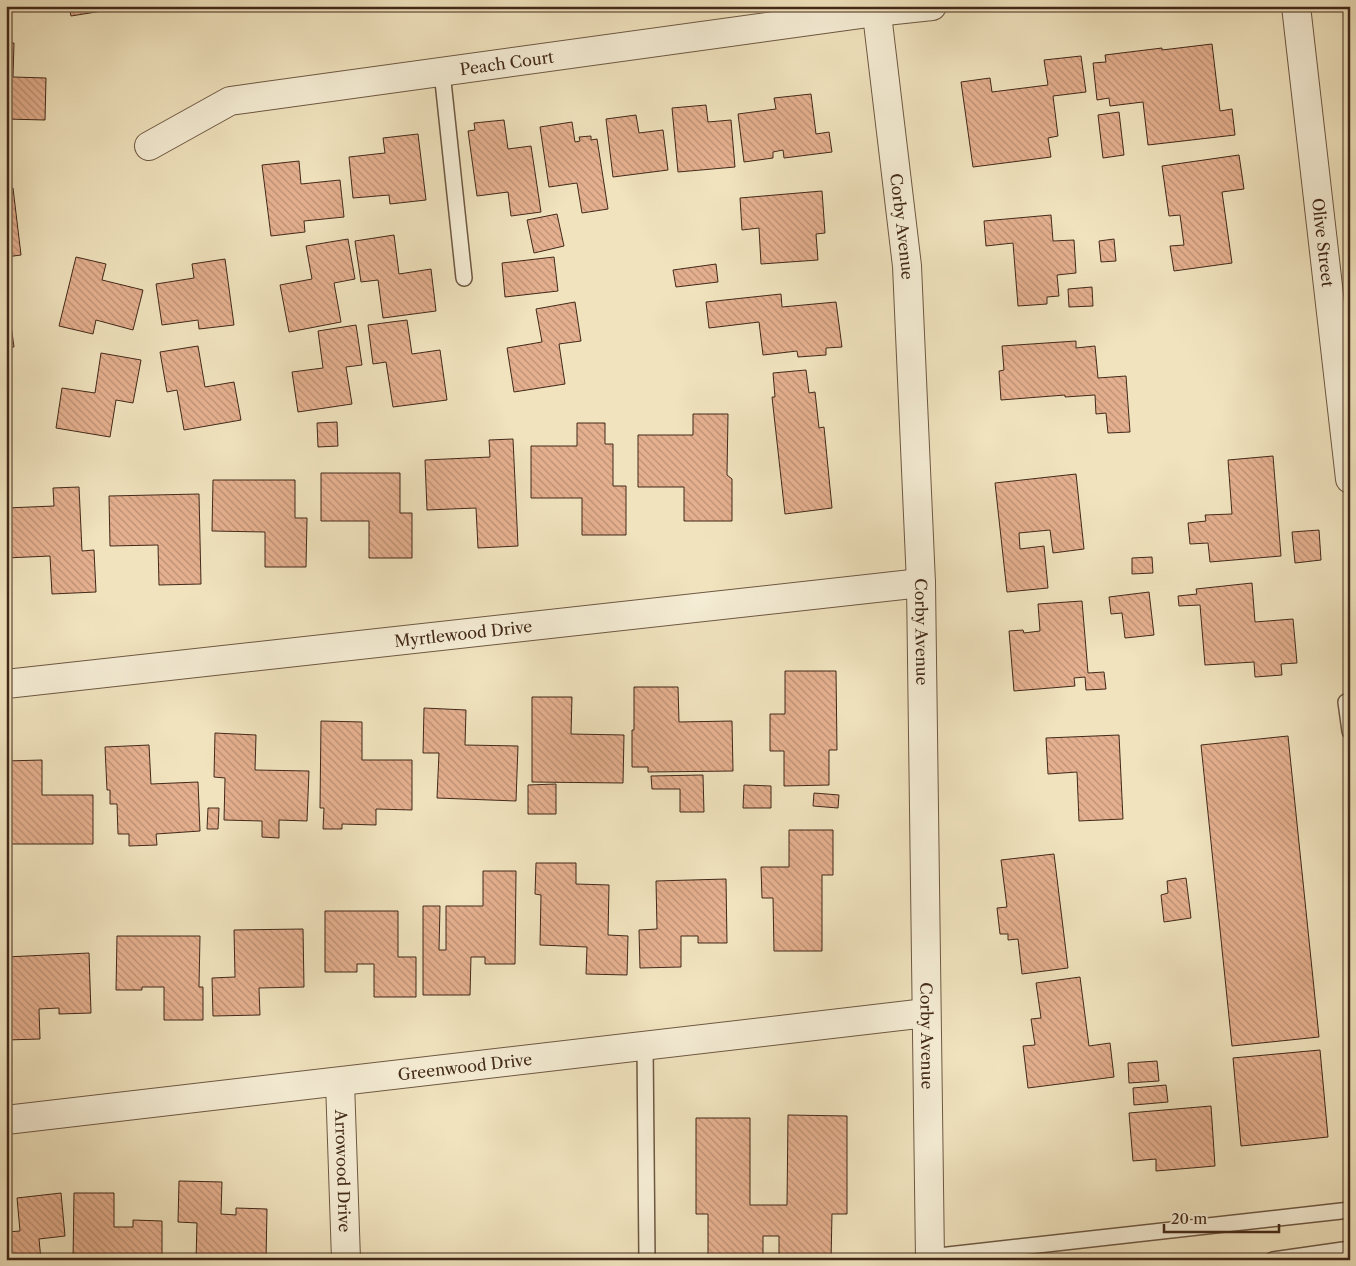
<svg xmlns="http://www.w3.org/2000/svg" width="1356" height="1266" font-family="'Libre Caslon Text',serif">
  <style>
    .building { fill: url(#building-back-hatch); stroke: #422919 }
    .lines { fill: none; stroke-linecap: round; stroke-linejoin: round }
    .service-casing { stroke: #6e5842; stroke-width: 18 }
    .minor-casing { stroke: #6e5842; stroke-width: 30 }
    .tertiary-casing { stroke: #6e5842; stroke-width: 30 }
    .service { stroke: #f5edd5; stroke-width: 15 }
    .minor { stroke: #f5edd5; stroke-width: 28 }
    .tertiary { stroke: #f5edd5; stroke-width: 28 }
    .labels { text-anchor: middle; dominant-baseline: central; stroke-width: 4; stroke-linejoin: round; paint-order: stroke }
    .street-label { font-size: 16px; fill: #422919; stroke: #f5edd5 }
  </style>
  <defs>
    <pattern id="building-back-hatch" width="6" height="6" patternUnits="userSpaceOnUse" patternTransform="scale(1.25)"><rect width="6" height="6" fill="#e5b08f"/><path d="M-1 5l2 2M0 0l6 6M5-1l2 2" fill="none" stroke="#bb8f74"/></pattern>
  </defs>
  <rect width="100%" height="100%" fill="#f0e3be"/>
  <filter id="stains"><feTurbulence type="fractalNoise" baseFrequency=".004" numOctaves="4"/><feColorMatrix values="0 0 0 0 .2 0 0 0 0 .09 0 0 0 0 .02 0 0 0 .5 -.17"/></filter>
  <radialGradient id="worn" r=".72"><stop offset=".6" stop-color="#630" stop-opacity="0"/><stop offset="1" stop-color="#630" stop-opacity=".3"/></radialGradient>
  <g class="building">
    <path d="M69,6H127V7L71,16Z"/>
    <path d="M6,43H14L13,77L46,78L45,120L6,119Z"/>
    <path d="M1212,44L1220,111L1232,109L1235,135L1148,145L1143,102L1110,106L1109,98L1097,100L1093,63L1106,62L1105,55L1162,48V50Z"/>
    <path d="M1081,56L1086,92L1053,96L1058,136L1048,138L1051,157L973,167L961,82L990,78L992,92L1048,85L1044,60Z"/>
    <path d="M811,94L816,134L829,132L832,152L784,158L783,150L773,152V158L744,162L738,114L776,109L774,98Z"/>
    <path d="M706,105L708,122L731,120L735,167L678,172L672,108Z"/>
    <path d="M1119,112L1124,155L1103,158L1098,115Z"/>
    <path d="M636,115L639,133L663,130L668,170L613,177L606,119Z"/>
    <path d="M504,120L508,149L531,146L541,212L511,216L508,192L477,196L468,131L475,130L474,123Z"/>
    <path d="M572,122L575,142L580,141L579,137L591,136V140L597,139L608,209L582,213L577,183L549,187L540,127Z"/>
    <path d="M418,134L426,200L390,204L389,195L353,198L349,157L385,153L383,138Z"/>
    <path d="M1239,155L1244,189L1222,192L1232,263L1174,271L1170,246L1184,245L1180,215L1169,216L1162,166Z"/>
    <path d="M299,161L301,184L340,180L344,217L304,221L305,232L271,236L262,165Z"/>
    <path d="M13,188L21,255L6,257V189Z"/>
    <path d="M822,191L825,233L816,234L818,260L761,264L759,228L742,230L740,198Z"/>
    <path d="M557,214L564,246L534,253L527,220Z"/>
    <path d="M1051,215L1053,241L1074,240L1076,273L1057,275L1059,296L1047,297V304L1018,306L1013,243L986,246L984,221Z"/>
    <path d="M394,235L399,274L431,269L436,311L383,318L378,280L361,282L355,241Z"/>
    <path d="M348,239L355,279L334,283L341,322L289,332L280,285L312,279L306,246Z"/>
    <path d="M1114,239L1116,261L1101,262L1099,241Z"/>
    <path d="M76,257L106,264L102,280L143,290L133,330L96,320L93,334L59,326Z"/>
    <path d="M554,257L558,291L505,297L502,263Z"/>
    <path d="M225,259L234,325L199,329L198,320L162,325L156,284L194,278L192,264Z"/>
    <path d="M716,264L718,282L676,287L673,270Z"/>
    <path d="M1092,287L1093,306L1069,307L1068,289Z"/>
    <path d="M781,294L782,307L836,302L842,347L826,348V355L798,357L797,351L763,355L759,322L709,328L706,302Z"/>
    <path d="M575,302L581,341L559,344L565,384L514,392L507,348L542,342L536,309Z"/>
    <path d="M9,311L14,347L6,348V312Z"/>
    <path d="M407,320L412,354L440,350L447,400L393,407L386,362L373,364L368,325Z"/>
    <path d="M356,325L362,365L346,367L352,404L298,412L292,372L323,368L318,331Z"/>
    <path d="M1076,341V348L1095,346L1098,378L1126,376L1130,432L1108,433L1106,413L1096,414L1095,395L1065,397V395L1001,400L999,371L1004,370L1002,346Z"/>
    <path d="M198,346L205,387L234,382L241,420L184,430L177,390L167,392L160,352Z"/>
    <path d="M101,353L141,360L133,403L116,400L110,437L56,428L62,388L95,393Z"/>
    <path d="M806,370L809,393L815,392L819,428L824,427L832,508L785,514L772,397H775L773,373Z"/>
    <path d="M693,414H728L727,475L732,479V521H684V487H638V435H693Z"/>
    <path d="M337,422L338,446L318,447L317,423Z"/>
    <path d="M577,423H605V444H613V486H626V535H582V498H531V446H577Z"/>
    <path d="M513,439L518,546L478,548L476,508L427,510L425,460L490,457L489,440Z"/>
    <path d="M1273,456L1281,556L1210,562L1208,543L1190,544L1188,523L1206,521L1205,515L1232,514L1228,460Z"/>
    <path d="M321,473H400V513H412V558H369V521H321Z"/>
    <path d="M1076,474L1084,549L1053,553L1050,530L1019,533L1020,549L1044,546L1048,588L1007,592L995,483Z"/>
    <path d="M213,480H295V518H307L306,567H265V532L212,531Z"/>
    <path d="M79,487L82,551L94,550L96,592L52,594L50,556L6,558V508L54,506L53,488Z"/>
    <path d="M199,494L201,584L159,585L158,545L110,546L109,496Z"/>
    <path d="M1319,530L1321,560L1295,563L1292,532Z"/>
    <path d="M1152,557L1153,573L1132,574V558Z"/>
    <path d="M1252,583L1255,622L1293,619L1297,663L1281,664L1282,675L1255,677L1254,662L1205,665L1200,605L1179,606L1178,596L1197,594L1196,589Z"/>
    <path d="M1149,592L1154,635L1125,638L1122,613L1111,614L1109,597Z"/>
    <path d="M1082,601L1088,673L1104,672L1106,689L1086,690L1085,677L1074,678L1075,686L1014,691L1009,631L1023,630L1024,633L1040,631L1038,604Z"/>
    <path d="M785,671H836L837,750H829V785L784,786V751H770V714H785Z"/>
    <path d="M634,687H678L679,722L732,721L733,771L648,772V767H632V730H634Z"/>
    <path d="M532,697H572L571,734L624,735L623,783L532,782Z"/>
    <path d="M424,708L466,710L465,745L518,746L516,801L437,798L439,753H423Z"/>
    <path d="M321,721L362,722V760H412V810L376,809V825L342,824V829H323L324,808H320Z"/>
    <path d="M215,733L256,735L255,770L309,771L307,821L279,820V838L262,837V821L224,820L225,778L214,777Z"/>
    <path d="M1119,735L1123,819L1079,821L1077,772L1048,774L1046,738Z"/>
    <path d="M1288,736L1319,1037L1232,1046L1201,745Z"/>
    <path d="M149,745L151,784L198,782L200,831L156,834L157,845L129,846V834H118L117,804H110V790H107L105,747Z"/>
    <path d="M42,760V795H93V844H6V761Z"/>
    <path d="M703,775L704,812H680V789H652L651,776Z"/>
    <path d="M556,784V814H528V785Z"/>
    <path d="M744,785L771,786V808H743Z"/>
    <path d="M814,793L839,795L838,808L813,806Z"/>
    <path d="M208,808H219L218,829H207Z"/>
    <path d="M789,830H833V875H822V951H774L773,898H762L761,867H789Z"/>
    <path d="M1054,854L1068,968L1022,974L1018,939L1008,940V934H1000L997,908L1007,907L1001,860Z"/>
    <path d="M536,863H576V884L609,885L608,935L628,936L627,975L586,974L587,947L540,945L541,895L535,894Z"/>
    <path d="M483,871H516L515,964H485V957H471L470,995H423V906H440L439,950H446V906H483Z"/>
    <path d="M1186,878L1191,918L1164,922L1161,895L1168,893L1167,881Z"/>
    <path d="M726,879L727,943H698V936H681V967L640,968L639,930L657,929L656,881Z"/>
    <path d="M325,911H398V957H416V997H374V964H357V972H325Z"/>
    <path d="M303,929L304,987L259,988L260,1015L213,1016L212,978L235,977L234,930Z"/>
    <path d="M117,936H200L199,987H203V1020H164V987H142V990H116Z"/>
    <path d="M89,953L91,1013L59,1014V1008L39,1009L40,1039L6,1040V957Z"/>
    <path d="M1080,977L1089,1046L1110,1043L1114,1077L1028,1088L1023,1046L1035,1045L1031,1019L1041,1018L1036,983Z"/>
    <path d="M1320,1050L1328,1137L1241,1146L1233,1058Z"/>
    <path d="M1157,1061L1159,1081L1129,1083L1128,1063Z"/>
    <path d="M1166,1085L1168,1102L1134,1105L1133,1088Z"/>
    <path d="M1211,1106L1215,1166L1156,1171V1159L1133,1161L1129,1113Z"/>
    <path d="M788,1115L847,1116V1214H832L831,1260H779V1236H763V1260H708V1214H696V1118H750V1205H787Z"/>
    <path d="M179,1181L222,1182L221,1214L236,1215V1208L267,1209L266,1260H196L197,1223L178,1222Z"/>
    <path d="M61,1193L65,1236L39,1239L41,1260H6V1232L20,1231L17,1198Z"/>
    <path d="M74,1193H114V1227H133V1220L162,1221V1260H73Z"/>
  </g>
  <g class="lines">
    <g class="service-casing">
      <g id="service">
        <path d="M442,72L464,278"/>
        <path d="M1350,702H1346L1350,731"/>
        <path d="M645,1045L647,1260"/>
        <path d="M930,1257L1350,1210"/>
        <path d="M1273,1260L1350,1249"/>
      </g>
    </g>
    <g class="minor-casing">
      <g id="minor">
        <path id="s1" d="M1296,6L1350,479"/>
        <path id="s2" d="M149,146L230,101L876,12L932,6"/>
        <path id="s3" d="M6,684L921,583"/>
        <path id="s4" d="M340,1082L346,1260"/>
        <path id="s5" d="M6,1120L926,1013"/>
      </g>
    </g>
    <g class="tertiary-casing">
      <g id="tertiary">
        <path id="s6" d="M876,6L907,266L921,583L930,1260"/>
      </g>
    </g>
    <use href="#service" class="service"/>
    <use href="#minor" class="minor"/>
    <use href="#tertiary" class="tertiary"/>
  </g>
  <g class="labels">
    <g class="street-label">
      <text stroke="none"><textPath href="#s2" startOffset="372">Peach Court</textPath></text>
      <text stroke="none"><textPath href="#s6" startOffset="222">Corby Avenue</textPath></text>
      <text stroke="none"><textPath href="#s1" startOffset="238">Olive Street</textPath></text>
      <text stroke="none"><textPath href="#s6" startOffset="628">Corby Avenue</textPath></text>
      <text stroke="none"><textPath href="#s3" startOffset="460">Myrtlewood Drive</textPath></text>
      <text stroke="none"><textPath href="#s6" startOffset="1032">Corby Avenue</textPath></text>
      <text stroke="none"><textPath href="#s5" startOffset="462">Greenwood Drive</textPath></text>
      <text stroke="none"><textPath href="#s4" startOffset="89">Arrowood Drive</textPath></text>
    </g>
  </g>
  <rect width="1356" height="1266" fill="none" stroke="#f0e3be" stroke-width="25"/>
  <rect x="8" y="8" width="1341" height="1251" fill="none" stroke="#422919" stroke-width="2.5"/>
  <rect x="12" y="12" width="1331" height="1241" fill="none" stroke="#422919"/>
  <path d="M1164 1224v8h115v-8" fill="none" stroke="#422919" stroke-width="2.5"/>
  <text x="1171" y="1224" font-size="15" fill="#422919" stroke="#f5edd5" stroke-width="4" paint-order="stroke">20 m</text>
  <rect width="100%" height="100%" filter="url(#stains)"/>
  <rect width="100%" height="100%" fill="url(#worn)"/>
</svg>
